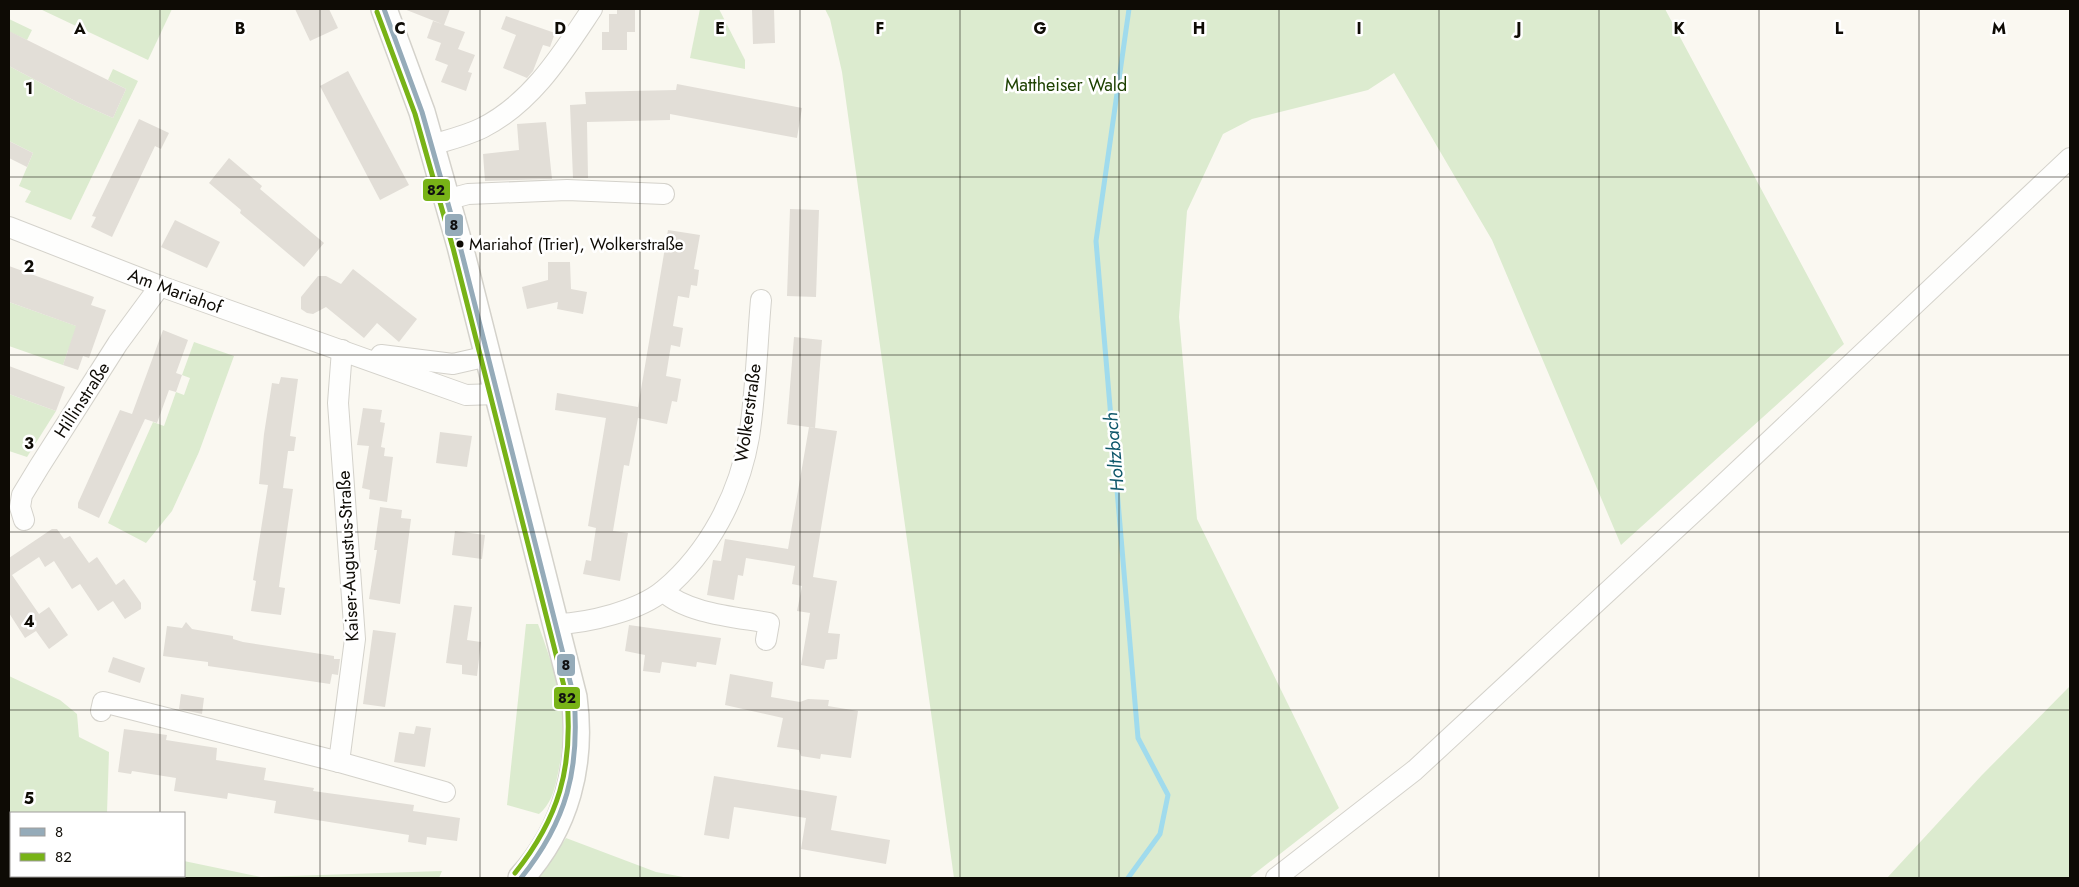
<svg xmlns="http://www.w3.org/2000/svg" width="2079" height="887" font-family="Jost,sans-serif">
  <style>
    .green { fill: #dcebcf }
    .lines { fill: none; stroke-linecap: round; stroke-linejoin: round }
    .stream { stroke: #a0dbed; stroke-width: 5 }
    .building { fill: #e2ded7 }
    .minor-casing { stroke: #d4d2cb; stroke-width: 22 }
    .tertiary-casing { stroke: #d4d2cb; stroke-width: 28 }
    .minor { stroke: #fefefd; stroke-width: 20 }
    .tertiary { stroke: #fefefd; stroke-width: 25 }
    .bus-1-casing { stroke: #fff; stroke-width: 9 }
    .bus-2-casing { stroke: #fff; stroke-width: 9 }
    .bus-1 { stroke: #95abb9; stroke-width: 5 }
    .bus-2 { stroke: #78b317; stroke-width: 5 }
    .grid { fill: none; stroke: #0e0b05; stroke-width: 1; stroke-opacity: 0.55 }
    .bus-dot { fill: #0e0b05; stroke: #fff; stroke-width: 2 }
    .labels { text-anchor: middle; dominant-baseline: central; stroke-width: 5; stroke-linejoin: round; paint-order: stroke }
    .bus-label { font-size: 17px; fill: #0e0b05; stroke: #fff; text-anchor: start }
    .park-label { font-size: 18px; fill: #1d4101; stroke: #fff }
    .street-label { font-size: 18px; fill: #0e0b05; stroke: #fff }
    .water-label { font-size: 19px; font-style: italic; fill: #0e576a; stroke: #fff }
    .grid-label { font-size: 16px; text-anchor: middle; font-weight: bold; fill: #0e0b05; stroke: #fff; stroke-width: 5; stroke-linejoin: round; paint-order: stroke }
    .line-badge { stroke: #fff; stroke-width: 2 }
    .pale-badge-label { font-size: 14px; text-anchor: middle; font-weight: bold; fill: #111 }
  </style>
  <rect width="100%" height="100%" fill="#faf8f1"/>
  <g class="green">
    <path d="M40,9H172L148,60Z"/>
    <path d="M700,9H719L745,60V69L690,58Z"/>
    <path d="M825,9H1665L1844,344L1621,545L1492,240L1394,73L1368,90L1252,119L1223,134L1187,211L1179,317L1197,519L1339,808L1249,878H954L842,72L830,19Z"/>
    <path d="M9,19L32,30L27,40L12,33L9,39Z"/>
    <path d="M9,66L77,102L113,118L126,89L108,80L113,69L138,81L71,220L25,202L31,191L19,186L33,153L9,141Z"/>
    <path d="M9,302L82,328L74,352L68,350L63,365L9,346Z"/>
    <path d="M194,342L234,356L199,452L172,511L146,543L108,523L153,422L164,426L176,392L184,395L190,378L182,375Z"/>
    <path d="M9,394L56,411L27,457L9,451Z"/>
    <path d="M526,624H538C558,680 571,717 557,778C554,792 550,805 539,814L507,805Z"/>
    <path d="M9,676L60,700L77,714L79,737L109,752L107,813H11V846L9,845Z"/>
    <path d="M2070,686V878H1887L1982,775Z"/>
    <path d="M566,838L656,872L689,878H539Z"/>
    <path d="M184,861L261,877L442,871L439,878H49L48,876H184Z"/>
  </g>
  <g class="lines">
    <path class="stream" d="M1128,878L1160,834L1168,795L1138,738L1096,241L1129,9"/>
  </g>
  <g class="building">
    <path d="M295,9H329L338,28L310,41Z"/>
    <path d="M404,9H450L444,25L465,32L458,49L475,55L468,72L472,73L466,91L441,82L448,65L435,60L441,43L427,38L433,21L442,24Z"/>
    <path d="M617,9H635V32H627V50H602V32H609V14H617Z"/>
    <path d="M752,9H774L775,43L753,44Z"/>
    <path d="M506,16L555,33L550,47L543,45L533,71L527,78L503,68L516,35L501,29Z"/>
    <path d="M9,31L126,89L113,118L77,102L9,66Z"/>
    <path d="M348,71L409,185L380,200L320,86Z"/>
    <path d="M677,84L802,108L797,138L670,114V120L587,122L588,178H573L570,105L586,104L585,92L676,90Z"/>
    <path d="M139,119L169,133L161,149L155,146L112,237L91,227L96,217L92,216Z"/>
    <path d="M546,122L552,179L485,181L483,154L519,150L517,124Z"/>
    <path d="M9,141L33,153L27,167L9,158Z"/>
    <path d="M229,158L262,186L260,189L324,243L304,267L240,213L241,210L209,183Z"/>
    <path d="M790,209L819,210L816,297L787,296Z"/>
    <path d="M175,220L220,242L207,268L161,247Z"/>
    <path d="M668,230L700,235L694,269L699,270L697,286L691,285L689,298L678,296L673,326L683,328L680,347L671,345L666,376L681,379L677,402L672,401L667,424L638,418L629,466L624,465L613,531L628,533L620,581L583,574L586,560L591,561L596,528L588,526L606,418L555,410L557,393L638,407Z"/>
    <path d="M548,262H570L571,289L587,292L583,314L557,309L558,302L527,309L522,287L548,280Z"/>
    <path d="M9,266L94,297L91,305L106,310L89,358L83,356L78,370L63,365L76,326L9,302Z"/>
    <path d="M353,269L417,319L399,342L377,323L364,338L326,307L313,314L307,313L301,309V297L318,276H326L341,284Z"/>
    <path d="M163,330L188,340L176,373L182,375L176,392L169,390L157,423L145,419L99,518L78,508V503L120,410L132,414Z"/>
    <path d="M794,337L822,340L815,428L787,424Z"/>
    <path d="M9,366L65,387L56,411L9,394Z"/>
    <path d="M281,377L298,379L290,436L296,437L294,451H288L283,488L293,489L279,587L285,588L281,615L251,611L256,581L253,580L268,485L259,484L264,434L272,383L279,384Z"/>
    <path d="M363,408L382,410L380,422L385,423L381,447L385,448L384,456L393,457L387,502L369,499L370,490L362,488L369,446L357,445Z"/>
    <path d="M809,427L837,431L813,577L837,581L828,633L840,634L837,659L826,660L824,669L801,665L810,613L797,611L802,586L792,584L795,566L746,558L743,576L738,575L734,600L707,595L713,560L721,561L725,539L788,549Z"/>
    <path d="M440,432L472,436L467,467L436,463Z"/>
    <path d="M380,507L402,510L401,518L411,519L400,604L369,599L377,550H374Z"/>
    <path d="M52,529H57L64,539L70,536L89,563L97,557L116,585L124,579L141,603V609L125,619L113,601L98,611L80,584L72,589L54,561L45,567L39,557L12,575L39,614L49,607L68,635L49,649L36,631L25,638L9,613V558Z"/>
    <path d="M455,531L485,535L482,559L452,555Z"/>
    <path d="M454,605L472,607L467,640L481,642L477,676L462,674V665L446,663Z"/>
    <path d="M186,622L192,629L233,636V639L243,642L334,656V659H340L338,675L332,674L330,684L208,666V662L163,656L167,626L182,628Z"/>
    <path d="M629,625L721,638L716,665L697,662L696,667L662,662L660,673L643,671L645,655L625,651Z"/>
    <path d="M373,630L396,633L385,707L363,704Z"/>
    <path d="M113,657L145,668L140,683L108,672Z"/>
    <path d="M730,674L773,682L771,697L800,702L808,699L829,700L828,706L858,711L851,758L821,754L820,759L801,756L799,750L777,747L783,718L725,705Z"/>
    <path d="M181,694L204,698L202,714L179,709Z"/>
    <path d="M416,726L431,728L425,767L394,762L399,732L414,734Z"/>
    <path d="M124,729L167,735L166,740L217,748L216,760L266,768L264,780L314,788L313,791L414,805L413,811L460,818L457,841L427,837L426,845L408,842L409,835L274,813L276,801L228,793L227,799L174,791L176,778L132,771L131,774L118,772Z"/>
    <path d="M714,776L837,796L831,830L890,840L886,864L801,849L806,818L734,807L729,839L704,835Z"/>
  </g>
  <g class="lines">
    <g class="minor-casing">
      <g id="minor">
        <path d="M431,145C448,140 466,136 482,128C532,103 562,54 592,9"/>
        <path d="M446,200L468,194L567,190L664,194"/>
        <path d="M9,227L160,286L466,395L497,394"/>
        <path d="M381,355L453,364L488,356"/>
        <path d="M24,520L20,507L22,495L39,467L118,343L160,286"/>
        <path d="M663,591C687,614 737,617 769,623L766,640"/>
        <path d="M557,624C588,623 639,611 664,590C709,552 739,495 749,437C756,392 757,345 761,300"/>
        <path d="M101,711L103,702L339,762L445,792"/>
        <path d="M339,762L355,639L338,403L342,350"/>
        <path d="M1276,878L1415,770L1709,498L2070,158"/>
      </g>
    </g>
    <g class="tertiary-casing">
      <path id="tertiary" d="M384,9L422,112L460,246L574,697C583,764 567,827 521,878"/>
    </g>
    <use href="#minor" class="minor"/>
    <use href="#tertiary" class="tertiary"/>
    <g class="bus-1-casing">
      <path id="bus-1" d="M384,9L422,112L460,246L574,697C580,769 567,821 521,878"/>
    </g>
    <g class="bus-2-casing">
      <path id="bus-2" d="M377,12L415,114L453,248L567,698C573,768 559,818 515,873"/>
    </g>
    <use href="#bus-1" class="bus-1"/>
    <use href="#bus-2" class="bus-2"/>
  </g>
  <path class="grid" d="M160,9V813M320,9V878M480,9V878M640,9V878M800,9V878M960,9V878M1119,9V878M1279,9V878M1439,9V878M1599,9V878M1759,9V878M1919,9V878M9,177H2070M9,355H2070M9,532H2070M9,710H2070M160,876V878"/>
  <circle class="bus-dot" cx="460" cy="244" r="4.5"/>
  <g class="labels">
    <g class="bus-label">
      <text x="469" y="244">Mariahof (Trier), Wolkerstraße</text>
    </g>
    <g class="park-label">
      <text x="1066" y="85">Mattheiser Wald</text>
    </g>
    <g class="street-label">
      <text transform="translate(175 291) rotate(20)">Am Mariahof</text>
      <text transform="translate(82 400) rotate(-57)">Hillinstraße</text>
      <text transform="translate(748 413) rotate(-82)">Wolkerstraße</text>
      <text transform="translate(348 556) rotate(-93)">Kaiser-Augustus-Straße</text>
    </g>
    <g class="water-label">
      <text transform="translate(1114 452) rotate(-95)">Holtzbach</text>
    </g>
  </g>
  <g class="grid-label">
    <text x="80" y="34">A</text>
    <text x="240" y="34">B</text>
    <text x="400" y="34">C</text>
    <text x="560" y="34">D</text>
    <text x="720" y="34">E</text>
    <text x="880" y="34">F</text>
    <text x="1040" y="34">G</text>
    <text x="1199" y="34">H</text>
    <text x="1359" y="34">I</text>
    <text x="1519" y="34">J</text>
    <text x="1679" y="34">K</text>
    <text x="1839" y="34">L</text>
    <text x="1999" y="34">M</text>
    <text x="29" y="94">1</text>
    <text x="29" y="272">2</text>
    <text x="29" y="449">3</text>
    <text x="29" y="627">4</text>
    <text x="29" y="804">5</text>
  </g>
  <g class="line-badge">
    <rect x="422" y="178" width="29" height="24" rx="5" fill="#78b317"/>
    <rect x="444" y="213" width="20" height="24" rx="5" fill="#95abb9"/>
    <rect x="556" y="653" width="20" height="24" rx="5" fill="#95abb9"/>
    <rect x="553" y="686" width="28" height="24" rx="5" fill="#78b317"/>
  </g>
  <g class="pale-badge-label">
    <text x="436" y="195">82</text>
    <text x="454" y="230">8</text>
    <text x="566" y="670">8</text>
    <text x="567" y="703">82</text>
  </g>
  <rect width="2079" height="887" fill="none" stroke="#0e0b05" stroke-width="20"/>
  <rect x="10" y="812" width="175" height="65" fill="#ffffff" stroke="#9f9d9b"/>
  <rect x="20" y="828" width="25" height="8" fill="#95abb9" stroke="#9f9d9b"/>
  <text x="55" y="837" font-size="15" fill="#0e0b05">8</text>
  <rect x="20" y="853" width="25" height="8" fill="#78b317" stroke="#9f9d9b"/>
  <text x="55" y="862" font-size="15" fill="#0e0b05">82</text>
</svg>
